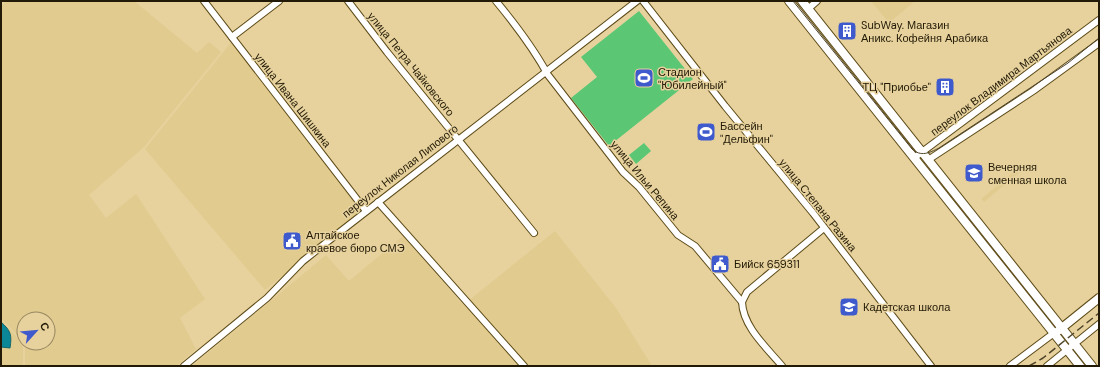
<svg xmlns="http://www.w3.org/2000/svg" width="1100" height="367" font-family="'DM Sans',sans-serif">
  <style>
    .built { fill: #e2cb8f }
    .green { fill: #5bc775 }
    .water { fill: #0b8797; stroke: #12666c }
    .lines { fill: none; stroke-linecap: round; stroke-linejoin: round }
    .minor-casing { stroke: #5d4b18; stroke-width: 8 }
    .major-casing { stroke: #5d4b18; stroke-width: 10 }
    .minor { stroke: #fff; stroke-width: 6 }
    .major { stroke: #fff; stroke-width: 8 }
    .tram { stroke: #4f4429; stroke-width: 1 }
    .rail { stroke: #4f4429; stroke-width: 1.5; stroke-dasharray: 8 4; stroke-linecap: butt }
    .labels { text-anchor: middle; dominant-baseline: central; stroke-width: 3; stroke-linejoin: round; paint-order: stroke }
    .poi-label { font-size: 11px; fill: #221a06; stroke: #e7d29e; text-anchor: start }
    .street-label { font-size: 11px; fill: #221a06; stroke: #e7d29e }
  </style>
  <rect width="100%" height="100%" fill="#e7d29e"/>
  <g class="built">
    <path d="M7,1H134L197,53L209,42L221,52L144,147L89,195L106,218L136,194L205,299L180,318L196,349L177,366H25V343H48V319H24V342L1,318V6Z"/>
    <path d="M871,1H915L889,23Z"/>
    <path d="M233,40L361,211L265,290L145,149Z"/>
    <path d="M1016,170L1019,173L984,202L981,199Z"/>
    <path d="M555,231L616,308L652,366H192L326,255L349,281L403,236L463,305Z"/>
    <path d="M1,320L23,344V366H1Z"/>
  </g>
  <g class="green">
    <path d="M639,11L693,79L609,146L571,98L597,77L581,57Z"/>
    <path d="M644,143L651,151L636,164L629,155Z"/>
  </g>
  <path class="water" d="M1,322C11,331 12,335 10,348L1,347Z"/>
  <g class="lines">
    <g class="minor-casing">
      <g id="minor">
        <path d="M204,1L366,211"/>
        <path d="M348,1L387,52L534,233"/>
        <path d="M496,1C515,24 534,49 548,75L623,172L639,187L678,235L695,246L742,302C743,327 767,348 782,366"/>
        <path d="M643,1L725,106L813,213L931,366"/>
        <path d="M808,9L817,1"/>
        <path d="M232,37L279,1"/>
        <path d="M914,158L1099,20"/>
        <path d="M928,160L1033,91L1099,43"/>
        <path d="M378,202L524,366"/>
        <path d="M742,302L747,292L824,228"/>
        <path d="M184,366L267,298L303,261L327,242L637,1"/>
        <path d="M1010,366L1054,333"/>
        <path d="M1047,366L1099,324"/>
      </g>
    </g>
    <g class="major-casing">
      <g id="major">
        <path d="M789,1L1080,366"/>
        <path d="M802,1L1092,366"/>
        <path d="M1058,331L1099,298"/>
      </g>
    </g>
    <use href="#minor" class="minor"/>
    <use href="#major" class="major"/>
    <path class="tram" d="M793,1L912,149C921,157 929,153 939,148L1068,63L1099,38"/>
    <path class="rail" d="M1029,366L1043,358L1099,313"/>
  </g>
  <defs>
    <g id="building-square" transform="scale(1)"><rect x="-9" y="-9" width="18" height="18" rx="4" fill="#3f5acc" stroke="#e7d29e"/><path d="M-4-6H4V6H1V3H-1V6H-4ZM-2.5-4.3h1.7v1.8h-1.7ZM.8-4.3h1.7v1.8H.8ZM-2.5-1h1.7V.8h-1.7ZM.8-1h1.7V.8H.8Z" fill="#fff"/></g>
    <g id="stadium-square" transform="scale(1)"><rect x="-9" y="-9" width="18" height="18" rx="4" fill="#3f5acc" stroke="#e7d29e"/><path d="M0-5a6.5 5 0 1 0 0 10a6.5 5 0 1 0 0-10ZM-3.5-1.8h7v3.6h-7Z" fill="#fff"/></g>
    <g id="school-square" transform="scale(1)"><rect x="-9" y="-9" width="18" height="18" rx="4" fill="#3f5acc" stroke="#e7d29e"/><path d="M0-5L7-2L0 1L-7-2ZM-4 1L0 2.5L4 1V4Q0 6-4 4Z" fill="#fff"/></g>
    <g id="civic-square" transform="scale(1)"><rect x="-9" y="-9" width="18" height="18" rx="4" fill="#3f5acc" stroke="#e7d29e"/><path d="M-.6-6.5H3V-4.5H.6V-3L4-1V1h2V6H-6V1h2V-1L-.6-3ZM-1.2 2.5V6h2.4V2.5Z" fill="#fff"/></g>
  </defs>
  <g fill-rule="evenodd">
    <use href="#building-square" x="847" y="31"/>
    <use href="#stadium-square" x="644" y="78"/>
    <use href="#building-square" x="945" y="87"/>
    <use href="#stadium-square" x="706" y="132"/>
    <use href="#school-square" x="974" y="173"/>
    <use href="#civic-square" x="292" y="241"/>
    <use href="#civic-square" x="720" y="264"/>
    <use href="#school-square" x="849" y="307"/>
  </g>
  <g class="labels">
    <g class="poi-label">
      <text x="861" y="25">SubWay. Магазин<tspan x="861" dy="13">Аникс. Кофейня Арабика</tspan></text>
      <text x="658" y="72">Стадион<tspan x="658" dy="13">"Юбилейный"</tspan></text>
      <text x="931" y="87" text-anchor="end">ТЦ "Приобье"</text>
      <text x="720" y="126">Бассейн<tspan x="720" dy="13">"Дельфин"</tspan></text>
      <text x="988" y="167">Вечерняя<tspan x="988" dy="13">сменная школа</tspan></text>
      <text x="306" y="235">Алтайское<tspan x="306" dy="13">краевое бюро СМЭ</tspan></text>
      <text x="734" y="264">Бийск 659311</text>
      <text x="863" y="307">Кадетская школа</text>
    </g>
    <g class="street-label">
      <text transform="translate(411 64) rotate(51)">улица Петра Чайковского</text>
      <text transform="translate(1001 81) rotate(-37)">переулок Владимира Мартьянова</text>
      <text transform="translate(293 100) rotate(52)">улица Ивана Шишкина</text>
      <text transform="translate(400 171) rotate(-38)">переулок Николая Липового</text>
      <text transform="translate(645 180) rotate(50)">улица Ильи Репина</text>
      <text transform="translate(818 205) rotate(51)">улица Степана Разина</text>
    </g>
  </g>
  <rect width="1100" height="367" fill="none" stroke="#221a06" stroke-width="4"/>
  <g transform="translate(36 331) rotate(63)"><circle r="19" fill="#e7d29e" stroke="#988861"/>
  <path d="M0-3L7 15L0 10L-7 15Z" fill="#3f5acc"/>
  <text y="-6" font-size="11" font-weight="bold" text-anchor="middle" fill="#221a06">С</text>
  </g>
</svg>
